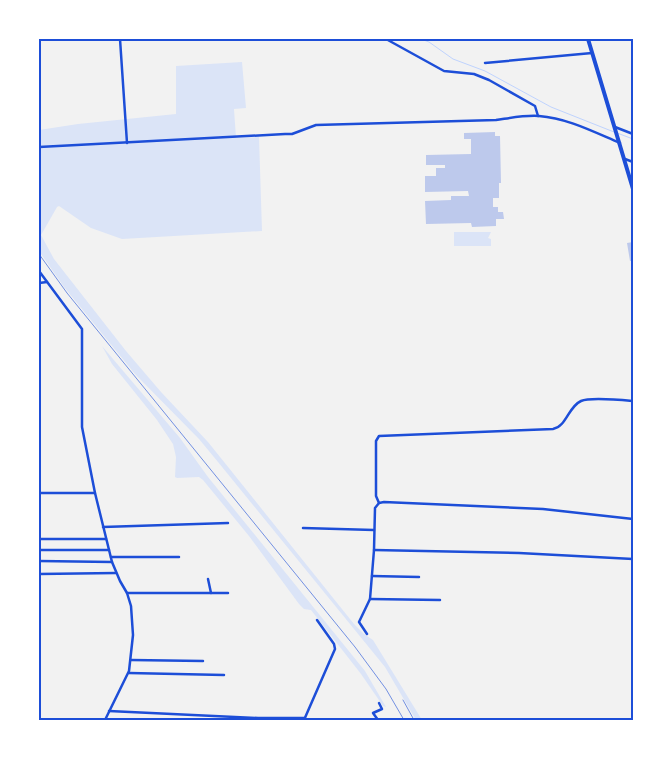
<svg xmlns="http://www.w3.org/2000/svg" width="672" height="759" font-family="Figtree,sans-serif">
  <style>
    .green { fill: #dbe4f7 }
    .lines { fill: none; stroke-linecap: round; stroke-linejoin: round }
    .stream { stroke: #bfd3fe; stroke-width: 1 }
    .building { fill: #bdc9ec }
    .minor { stroke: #1d4ed8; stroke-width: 2.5 }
    .tertiary { stroke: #1d4ed8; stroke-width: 2.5 }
    .trunk { stroke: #1d4ed8; stroke-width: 4 }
    .rail { stroke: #7290e2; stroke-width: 1 }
    .neatline { fill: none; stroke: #1d4ed8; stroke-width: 2 }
  </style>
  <rect width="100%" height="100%" fill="#f2f2f2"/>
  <g class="green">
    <path d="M242,62L246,108L234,109L236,138L259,137L262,231L122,239L91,228L59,206L57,207L41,235L54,259L126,351L161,392L208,442L354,624L364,634L373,640L422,720H416L385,667L218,462L199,439L135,374L64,287L39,251V130L78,124L176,114V66Z"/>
    <path d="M454,232H491L488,238L491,239V246H454Z"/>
    <path d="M102,346L180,438L208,477L365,671L386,707L383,706L361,674L311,610L304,609L299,604L249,536L203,480L199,477L177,478L175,477L176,457L173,444L157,420L112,364Z"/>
  </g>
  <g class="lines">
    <g class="stream">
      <path d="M421,39L429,42L453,59L485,71L551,107L614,132"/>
      <path d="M617,133L633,139"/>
    </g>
  </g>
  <g class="building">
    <path d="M495,132V136H500L501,183H499V198H493V207H498V212H503L504,219H496V226L472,227L471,223L426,224L425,201L451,200V196H469L468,191L425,192V176H436V168H445V165H426V155L471,154V139H464V133Z"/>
    <path d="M633,242V261H630L627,243Z"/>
  </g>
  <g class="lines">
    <g class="minor">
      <path d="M120,39L127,143"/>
      <path d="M386,39L444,71L474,74L489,80L535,106L538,116"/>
      <path d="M485,63L592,53"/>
      <path d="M615,127L633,134"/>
      <path d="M39,147L285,134H292L316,125L496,120C510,118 524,115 539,116C567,118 594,132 620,143"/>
      <path d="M625,159L633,162"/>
      <path d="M39,283L47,282"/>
      <path d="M39,493H95"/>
      <path d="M379,503L376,496V441L379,436L553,429C567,426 568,407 581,401C590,397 622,400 633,401"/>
      <path d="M103,527L228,523"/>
      <path d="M303,528L374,530"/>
      <path d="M39,539H106"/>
      <path d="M39,550H109"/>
      <path d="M374,550L519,553L633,559"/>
      <path d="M111,557H179"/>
      <path d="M39,561L112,562"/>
      <path d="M39,574L116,573"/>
      <path d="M372,576L419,577"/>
      <path d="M208,579L211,593"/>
      <path d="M127,593H228"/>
      <path d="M370,599L440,600"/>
      <path d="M367,634L359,622L370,599L374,550L375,508L379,503L384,502L543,509L633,519"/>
      <path d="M131,660L203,661"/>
      <path d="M129,673L224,675"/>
      <path d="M109,711L258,718H305"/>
      <path d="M304,720L335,649L334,644L317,620"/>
      <path d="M378,720L373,713L382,709L379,703"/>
    </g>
    <path class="tertiary" d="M39,271L82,329V427L95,493L112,562L120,581L127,593L131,606L133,635L129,671L105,720"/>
    <path class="trunk" d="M588,39L633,189"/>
    <g class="rail">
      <path d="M39,254L67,293L355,647L386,689L404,720"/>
      <path d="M403,700L414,720"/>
    </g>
  </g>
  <rect width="672" height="759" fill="none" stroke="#ffffff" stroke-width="80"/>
  <rect x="40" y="40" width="592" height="679" class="neatline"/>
</svg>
